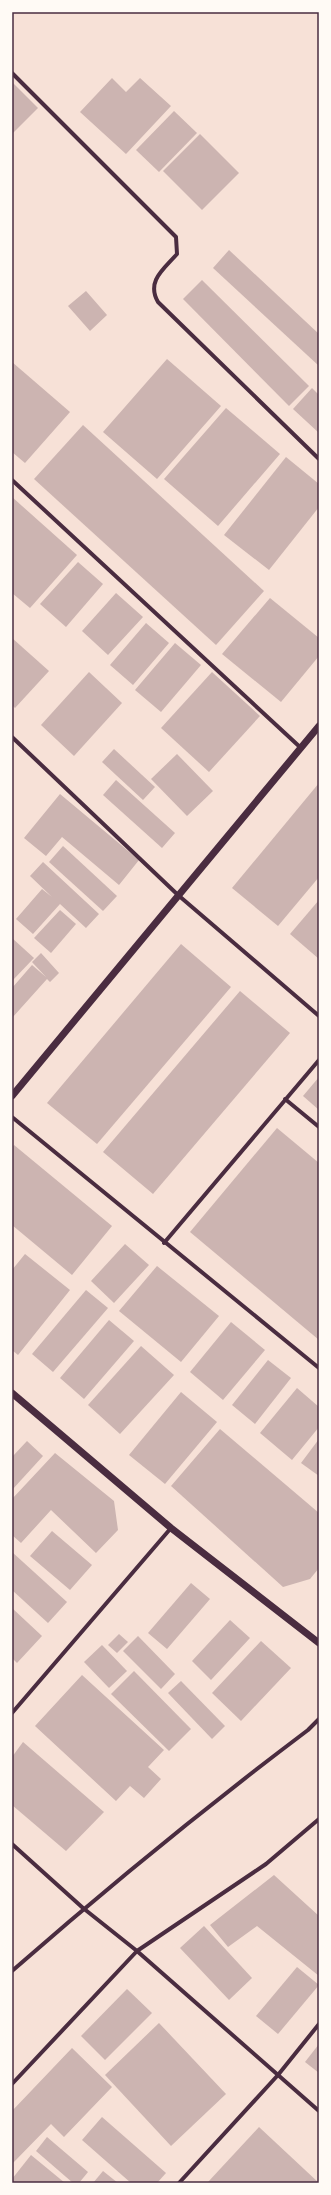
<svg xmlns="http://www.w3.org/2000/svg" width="331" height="2195" font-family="'DM Sans',sans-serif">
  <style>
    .building { fill: #ccb4b1 }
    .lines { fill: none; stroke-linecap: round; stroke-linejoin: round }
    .minor { stroke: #4a2c40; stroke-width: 4 }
    .tertiary { stroke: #4a2c40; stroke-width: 7 }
    .neatline { fill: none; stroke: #4a2c40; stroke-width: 1.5 }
  </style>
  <rect width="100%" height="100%" fill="#f7e1d7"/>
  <g class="building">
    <path d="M112,78L126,92L140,78L171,106L126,154L80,112Z"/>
    <path d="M12,82L38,108L12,134Z"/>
    <path d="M174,111L197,133L159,172L136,150Z"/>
    <path d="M200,134L239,173L202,210L163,171Z"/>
    <path d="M229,250L319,334V366L213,268Z"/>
    <path d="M202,280L309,386L289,406L183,299Z"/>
    <path d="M86,291L107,315L90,331L68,306Z"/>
    <path d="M167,359L221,406L157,479L103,432Z"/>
    <path d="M12,362L70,412L25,463L12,452Z"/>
    <path d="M312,388L319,395V433L293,409Z"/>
    <path d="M226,408L280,454L218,526L164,479Z"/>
    <path d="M83,425L264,591L216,645L34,479Z"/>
    <path d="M286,457L319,484V507L269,570L224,535Z"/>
    <path d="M12,497L77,555L30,608L12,593Z"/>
    <path d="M78,562L103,584L66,627L40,604Z"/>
    <path d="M116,593L143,617L108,655L82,631Z"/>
    <path d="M270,598L319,638V656L281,702L222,654Z"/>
    <path d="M146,623L169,643L133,685L110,665Z"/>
    <path d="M12,638L49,671L15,708L12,705Z"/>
    <path d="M175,643L201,665L161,712L135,690Z"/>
    <path d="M89,672L122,703L74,756L41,725Z"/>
    <path d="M212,672L260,716L209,772L161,728Z"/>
    <path d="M114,749L155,787L143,800L102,762Z"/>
    <path d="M177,754L213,791L187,816L151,779Z"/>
    <path d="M116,780L175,833L162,848L103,795Z"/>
    <path d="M319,783V877L278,926L232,888Z"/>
    <path d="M60,794L139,860L119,885L62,837L46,856L24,838Z"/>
    <path d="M63,846L117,896L103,911L49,862Z"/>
    <path d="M43,862L99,914L86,928L60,904L33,934L16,919L42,889L52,897L30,876Z"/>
    <path d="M319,900V959L290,934Z"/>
    <path d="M60,910L76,924L51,953L34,938Z"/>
    <path d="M12,938L34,958L12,981Z"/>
    <path d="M181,944L231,987L97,1144L47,1103Z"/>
    <path d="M41,953L59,973L50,982L47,979L12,1018V988L32,965L46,977L32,962Z"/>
    <path d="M240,991L290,1033L153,1194L103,1152Z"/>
    <path d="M319,1077V1110L303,1096Z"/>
    <path d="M277,1128L319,1163V1340L190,1232Z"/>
    <path d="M14,1145L112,1226L72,1275L12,1225V1148Z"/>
    <path d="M125,1244L149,1265L114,1303L91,1281Z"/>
    <path d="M25,1254L70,1290L18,1355L12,1350V1270Z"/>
    <path d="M157,1266L219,1316L181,1362L119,1311Z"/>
    <path d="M86,1290L108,1308L53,1372L32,1354Z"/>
    <path d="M109,1320L134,1341L84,1399L60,1378Z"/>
    <path d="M231,1322L265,1350L223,1400L190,1372Z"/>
    <path d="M141,1346L174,1375L120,1434L88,1405Z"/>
    <path d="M268,1360L291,1378L255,1424L232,1405Z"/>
    <path d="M297,1388L319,1407V1427L292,1460L260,1433Z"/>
    <path d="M181,1392L217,1422L165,1484L129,1455Z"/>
    <path d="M220,1429L319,1513V1568L310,1579L283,1587L171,1486Z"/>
    <path d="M319,1439V1476L301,1463Z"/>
    <path d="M27,1441L43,1456L12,1490V1457Z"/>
    <path d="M55,1453L114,1501L118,1530L96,1553L51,1510L21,1543L12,1535V1499Z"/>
    <path d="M52,1531L92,1565L70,1590L30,1556Z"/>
    <path d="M12,1552L67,1602L48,1623L12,1590Z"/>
    <path d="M191,1583L210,1599L167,1649L148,1633Z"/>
    <path d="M12,1608L42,1636L17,1663L12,1658Z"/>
    <path d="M230,1620L250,1638L211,1680L192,1661Z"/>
    <path d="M119,1634L128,1642L117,1653L108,1645Z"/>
    <path d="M138,1636L175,1674L161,1689L123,1651Z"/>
    <path d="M261,1641L291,1668L241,1721L212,1693Z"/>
    <path d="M102,1645L127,1671L109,1688L84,1662Z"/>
    <path d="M134,1671L191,1729L169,1751L111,1694Z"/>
    <path d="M82,1675L164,1750L148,1767L161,1779L144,1798L130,1786L116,1801L35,1726Z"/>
    <path d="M181,1681L225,1726L212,1739L168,1693Z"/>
    <path d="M23,1742L104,1812L66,1851L12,1805V1757Z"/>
    <path d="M274,1875L319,1916V1976L257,1926L228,1947L210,1925Z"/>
    <path d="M204,1926L252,1978L229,2000L180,1948Z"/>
    <path d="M297,1967L319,1985L278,2034L256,2016Z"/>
    <path d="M127,1989L152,2013L105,2060L81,2036Z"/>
    <path d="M159,2023L226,2094L171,2146L105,2075Z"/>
    <path d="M319,2044V2073L305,2062Z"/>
    <path d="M72,2048L112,2087L64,2137L51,2124L12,2164V2111Z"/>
    <path d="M102,2117L166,2173L157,2183H131L82,2140Z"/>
    <path d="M259,2127L319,2183L208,2182Z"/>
    <path d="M47,2137L88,2172L79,2183H73L36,2151Z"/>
    <path d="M31,2155L65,2183H12V2179Z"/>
    <path d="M103,2171L118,2183H93Z"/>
  </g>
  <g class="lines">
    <g class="minor">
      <path d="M12,73L176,237L177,254C164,269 146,281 158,302L319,459"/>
      <path d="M12,480L301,748"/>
      <path d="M12,737L178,895L319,1016"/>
      <path d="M285,1099L319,1127"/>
      <path d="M12,1117L319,1368"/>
      <path d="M164,1243L319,1060"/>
      <path d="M12,1713L171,1528"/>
      <path d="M12,1844L83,1908L137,1951L319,2111"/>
      <path d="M12,1971C108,1887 206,1807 308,1730L319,1719"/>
      <path d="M12,2084L137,1951L266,1864L319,1819"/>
      <path d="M179,2183L278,2075L319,2024"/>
    </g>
    <g class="tertiary">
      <path d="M12,1096L319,726"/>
      <path d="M12,1393L171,1528L319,1643"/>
    </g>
  </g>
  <rect width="331" height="2195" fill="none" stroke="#fffaf5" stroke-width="26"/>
  <rect x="13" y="13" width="305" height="2169" class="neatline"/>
</svg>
